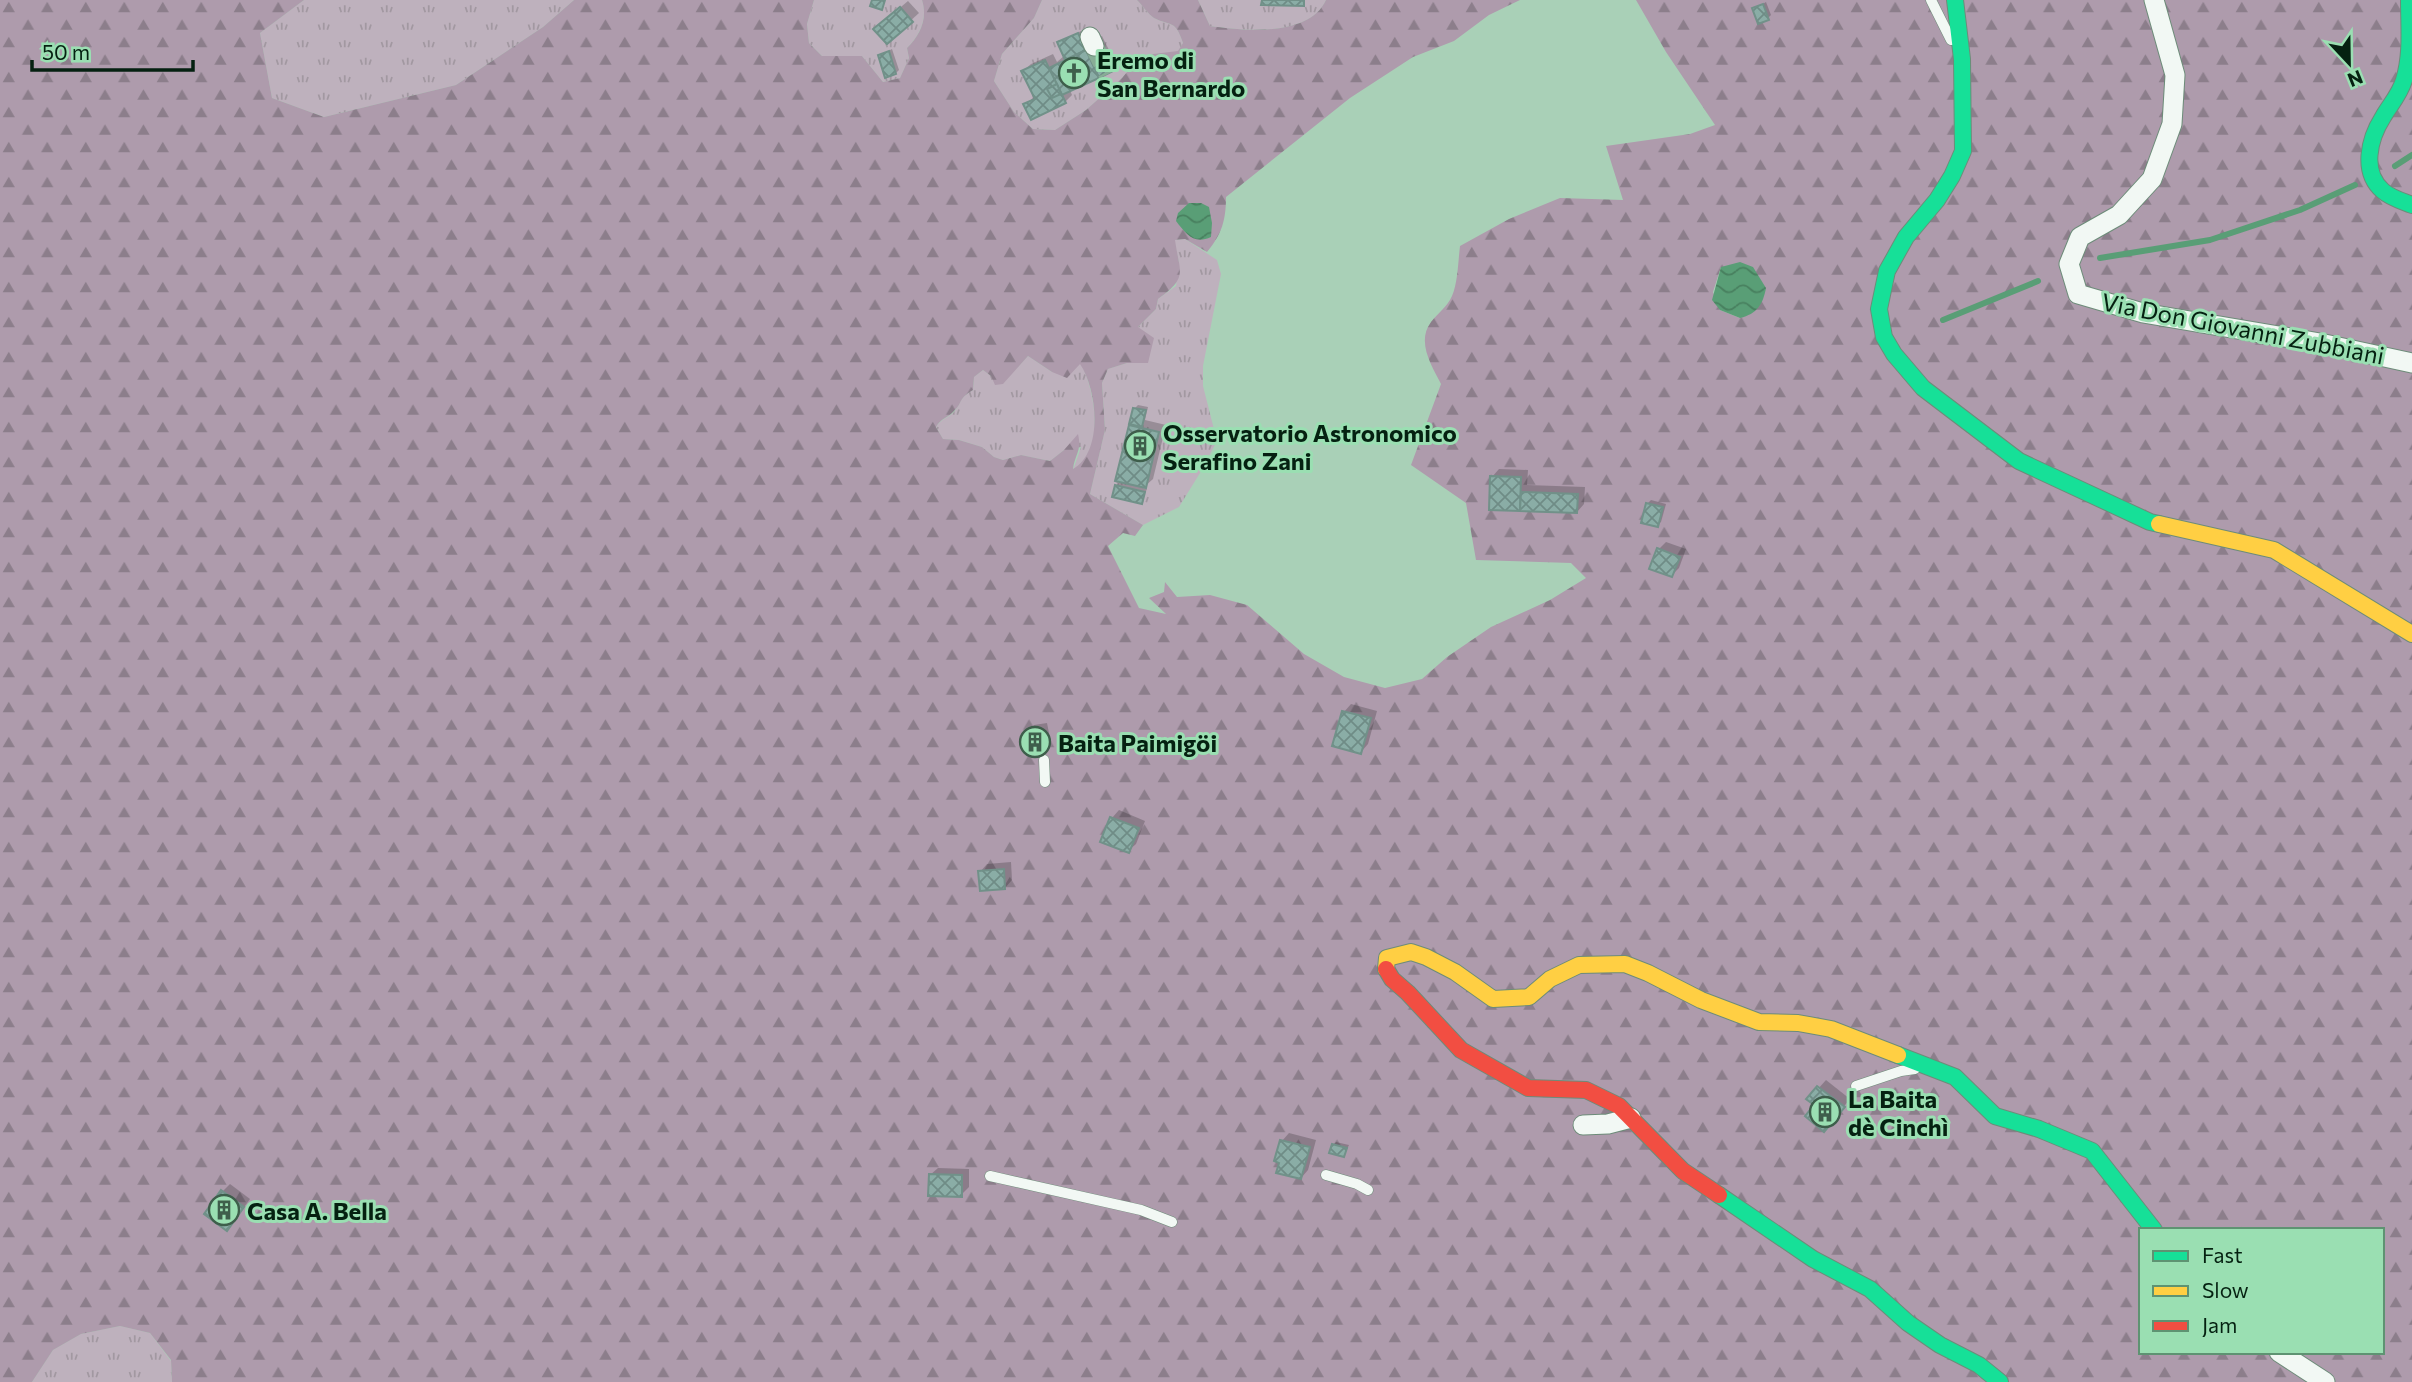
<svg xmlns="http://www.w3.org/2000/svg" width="2412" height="1382" font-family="Commissioner,sans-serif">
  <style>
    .grass { fill: url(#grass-tufts) }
    .forest { fill: url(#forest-firs); fill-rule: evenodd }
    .water { fill: url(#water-waves) }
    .shadow { fill: #0003 }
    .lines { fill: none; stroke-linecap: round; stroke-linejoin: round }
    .stream { stroke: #599e76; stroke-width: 6 }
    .building { fill: url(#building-cross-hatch); stroke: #719189; stroke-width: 2 }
    .street-tunnel { stroke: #88ad96; stroke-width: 19; stroke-dasharray: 19 10; stroke-linecap: butt }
    .lane-casing { stroke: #6d8c79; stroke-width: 11 }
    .street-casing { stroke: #6d8c79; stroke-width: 21 }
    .fast-casing { stroke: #6d8c79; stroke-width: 18 }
    .slow-casing { stroke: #6d8c79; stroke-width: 18 }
    .jam-casing { stroke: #6d8c79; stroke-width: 18 }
    .lane { stroke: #f2f8f4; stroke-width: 10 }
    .street { stroke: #f2f8f4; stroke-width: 19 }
    .fast { stroke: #16e098; stroke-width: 16 }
    .slow { stroke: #ffcf43; stroke-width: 16 }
    .jam { stroke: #f24e42; stroke-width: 16 }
    .labels { text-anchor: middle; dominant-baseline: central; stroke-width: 6; stroke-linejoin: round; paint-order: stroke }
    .poi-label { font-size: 24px; font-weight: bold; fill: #052111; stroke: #9adfb2; text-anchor: start }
    .street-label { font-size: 24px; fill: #052111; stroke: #9adfb2 }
  </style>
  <defs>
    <pattern id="grass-tufts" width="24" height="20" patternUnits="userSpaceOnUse" patternTransform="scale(1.75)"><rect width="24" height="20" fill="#beb1bd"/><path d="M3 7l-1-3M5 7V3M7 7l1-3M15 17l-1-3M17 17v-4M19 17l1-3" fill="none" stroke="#a298a1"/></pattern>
    <pattern id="forest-firs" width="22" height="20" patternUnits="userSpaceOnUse" patternTransform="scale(1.75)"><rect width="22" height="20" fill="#ae9bac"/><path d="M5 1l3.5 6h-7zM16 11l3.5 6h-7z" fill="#8c7e8b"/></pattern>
    <pattern id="water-waves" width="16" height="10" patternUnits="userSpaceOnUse" patternTransform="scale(1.75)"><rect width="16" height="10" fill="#599e76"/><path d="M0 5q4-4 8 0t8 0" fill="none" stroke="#48805f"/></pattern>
    <pattern id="building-cross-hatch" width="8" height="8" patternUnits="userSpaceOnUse" patternTransform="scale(1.75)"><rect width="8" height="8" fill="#8aada6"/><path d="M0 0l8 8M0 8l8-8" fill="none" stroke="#6f8c86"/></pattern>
  </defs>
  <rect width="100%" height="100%" fill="#a9d0b7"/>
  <g class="grass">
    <path d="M304,0H574L543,27L456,85L324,117L272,98L260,33Z"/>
    <path d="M814,0H922C928,18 920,35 907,48L909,58L900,78L883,82L862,56H822L809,43L807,24Z"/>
    <path d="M1042,0H1137C1142,5 1148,14 1154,18C1172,27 1175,19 1183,43L1178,52L1153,54L1139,58L1122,78L1086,110L1055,130L1033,129L1014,112L994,81L1002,54L1034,18Z"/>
    <path d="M1198,0H1326C1309,37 1245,31 1210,26Z"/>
    <path d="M1185,239L1217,260L1221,274L1203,366V386L1217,441L1200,473L1179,507L1143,525L1090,494L1105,430L1102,383L1108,369L1127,363L1138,327L1156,309L1158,299L1176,286L1179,262L1174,240Z"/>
    <path d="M1028,356L1052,372L1081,363C1095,392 1106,450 1073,470L1081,447L1064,450L1050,461L1021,455L1003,460L994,457L982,447L959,440L943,439L936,427C941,419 948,418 954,412C963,401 958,399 973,390L974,377L983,370L1002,384Z"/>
    <path d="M120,1326L150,1333L171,1361L172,1382H32L53,1350L81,1334Z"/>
  </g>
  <path class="forest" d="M0,0H304L260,33L272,98L324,117L456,85L543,27L574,0H814L807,24L809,43L822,56H862L883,82L900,78L909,58L907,48C920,35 928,19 922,0H1042L1034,18L1002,54L994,81L1014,112L1033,129L1055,130L1086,110L1122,78L1139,58L1153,54L1178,51L1183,43C1175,19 1172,27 1154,18C1148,14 1142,5 1137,0H1198L1210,26C1245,31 1309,37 1326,0H1520L1489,15L1454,41L1413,57L1350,98L1226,197C1226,220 1222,234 1207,252L1185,239L1175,240C1180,274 1188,277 1158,299L1156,309L1138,327L1154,338L1148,363H1127L1108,369L1102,383L1105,430L1090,494L1143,525L1135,536L1123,533L1108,546L1139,608L1166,614L1149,598L1164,592L1165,582L1177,597L1210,595L1247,605L1304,654L1344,677L1385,688L1422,679L1447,657L1491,627L1550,600L1586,578L1571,563L1476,560L1466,503L1411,465L1441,384C1432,366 1416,342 1431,322C1438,313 1447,307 1452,296C1458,282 1458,262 1460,246L1509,219L1560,198L1623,200L1606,146L1690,134L1715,125L1666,52L1636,0H2412V1382H172L171,1360L150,1333L120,1326L81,1334L53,1350L32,1382H0ZM1721,267L1740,318L1720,310L1713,292ZM1028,356L1052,372L1067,378L1080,364C1097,389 1104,451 1073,469C1075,454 1082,451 1078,434L1064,450L1050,461L1021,455L1003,460L994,457L982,447L959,440L943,439L936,427C941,418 948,418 954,411C964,401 957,400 973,390L974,377L983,370L991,376L995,385L1003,384ZM2141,1230H2382V1352H2141Z"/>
  <g class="water">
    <path d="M1189,203H1201L1209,207L1212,223L1211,237C1194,245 1186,234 1176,221L1178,213Z"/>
    <path d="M1740,262L1753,267L1766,288C1763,304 1757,314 1740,318L1720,310L1712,300L1721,267Z"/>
  </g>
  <g class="shadow">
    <path d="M908,1L919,13L887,42L883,22Z"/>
    <path d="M1766,2L1771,15L1768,18L1754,9Z"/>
    <path d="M1081,31L1087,43L1102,36L1117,66L1070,90L1072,95L1065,102L1025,105L1035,96L1023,71L1031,64L1053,54L1057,62L1065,55L1059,43Z"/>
    <path d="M892,49L899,70L896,73L880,55Z"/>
    <path d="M1138,405L1148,407L1145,420L1166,425L1153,479L1143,488L1147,489L1141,502L1116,486L1121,480L1130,425L1135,408Z"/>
    <path d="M1499,469L1528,470L1527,485L1585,487L1584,504L1577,512L1490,508L1492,477Z"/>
    <path d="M1651,500L1666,504L1661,522L1657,525L1643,521L1648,503Z"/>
    <path d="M1666,542L1686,549L1679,568L1672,575L1659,549Z"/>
    <path d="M1351,704L1377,711L1368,744L1361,752L1344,712Z"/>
    <path d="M1047,723L1051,743L1044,750L1027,732L1034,725Z"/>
    <path d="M1119,810L1145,821L1136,844L1128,851L1103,841L1112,818Z"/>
    <path d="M1011,862L1012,880L1005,888L980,872L987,864Z"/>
    <path d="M1826,1080L1850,1099L1831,1122L1809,1099Z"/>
    <path d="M1289,1133L1316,1140L1308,1170L1301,1178L1282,1141Z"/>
    <path d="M1336,1142L1349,1145L1344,1155L1333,1145Z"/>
    <path d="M938,1168L969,1169V1187L961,1195L930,1175Z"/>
    <path d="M230,1184L250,1199L234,1221L223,1191Z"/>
  </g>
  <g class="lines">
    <g class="stream">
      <path d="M2395,166L2412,155"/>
      <path d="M2100,258L2210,240L2300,210L2355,185"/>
      <path d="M1943,320L2038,281"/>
    </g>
  </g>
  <g class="building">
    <path d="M872,0H885L882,10L870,6Z"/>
    <path d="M1262,0H1304V6L1261,5Z"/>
    <path d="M1763,4L1769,20L1758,24L1752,8Z"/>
    <path d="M900,7L913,22L887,44L873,29Z"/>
    <path d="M1078,33L1086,50L1065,60L1057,42Z"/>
    <path d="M1102,43L1115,70L1099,78L1086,50Z"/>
    <path d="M1086,50L1099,78L1062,95L1049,68Z"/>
    <path d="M889,51L896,74L885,78L878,55Z"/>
    <path d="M1045,60L1066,103L1031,120L1023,104L1035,99L1021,71Z"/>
    <path d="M1057,84L1061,94L1052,98L1047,89Z"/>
    <path d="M1133,408L1146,410L1142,427L1129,424Z"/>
    <path d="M1129,425L1159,432L1146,488L1115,481Z"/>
    <path d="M1490,476L1521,477L1520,511L1489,510Z"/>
    <path d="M1115,485L1145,492L1142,504L1112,497Z"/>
    <path d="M1521,492L1578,494L1577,513L1520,511Z"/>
    <path d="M1646,503L1663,507L1658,527L1641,523Z"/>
    <path d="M1657,548L1680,557L1672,577L1649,569Z"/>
    <path d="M1342,711L1371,718L1361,754L1332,746Z"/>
    <path d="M1041,729L1044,752L1029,754L1025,732Z"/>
    <path d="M1110,817L1139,828L1129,853L1100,842Z"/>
    <path d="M1004,869L1005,889L980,891L978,871Z"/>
    <path d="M1817,1086L1845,1107L1824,1132L1805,1116L1814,1105L1806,1099Z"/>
    <path d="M1280,1140L1310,1147L1301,1179L1276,1173L1279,1163L1274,1161Z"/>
    <path d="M1332,1144L1347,1148L1344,1157L1329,1153Z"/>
    <path d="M929,1174L962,1175V1197L928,1196Z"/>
    <path d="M221,1190L244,1207L227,1231L204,1214Z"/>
  </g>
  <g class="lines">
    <path class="street-tunnel" d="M1094,46L1108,74"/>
    <g class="lane-casing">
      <g id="lane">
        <path d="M1931,0L1951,40"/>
        <path d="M1044,760L1045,782"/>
        <path d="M1856,1086L1901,1071L1915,1069"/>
        <path d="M1326,1175L1357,1184L1368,1190"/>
        <path d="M990,1176L1141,1210L1172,1222"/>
      </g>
    </g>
    <g class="street-casing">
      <g id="street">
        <path d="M2154,0L2175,75L2172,124L2152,179L2119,215L2080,237L2069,264L2078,294L2143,313L2320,343L2412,363"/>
        <path d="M1090,37L1094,46"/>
        <path d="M1583,1125L1608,1124L1631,1118"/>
        <path d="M2279,1352L2325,1382"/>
      </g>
    </g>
    <g class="fast-casing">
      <g id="fast">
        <path d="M1955,0L1962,59L1963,151L1952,176L1937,200L1906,237L1887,271L1879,309L1884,337L1894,354L1923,388L2019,461L2150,522L2159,524"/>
        <path d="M2409,0C2409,27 2412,54 2404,80C2400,94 2390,105 2383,117C2369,139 2361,172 2383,191C2391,198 2402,201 2412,205"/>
        <path d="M1898,1055L1955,1077L1995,1116L2039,1129L2092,1151L2154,1230"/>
        <path d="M1719,1195L1813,1259L1870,1289L1908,1323L1940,1345L1979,1365L2000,1382"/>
      </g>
    </g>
    <g class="slow-casing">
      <g id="slow">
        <path d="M2159,524L2274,550L2412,634"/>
        <path d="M1386,969L1387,958L1411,952L1426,957L1455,972L1493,999L1529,997L1550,979L1579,965L1625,964L1648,973L1701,1000L1759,1022L1798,1023L1831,1029L1898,1055"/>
      </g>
    </g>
    <g class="jam-casing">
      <path id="jam" d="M1386,969L1392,979L1408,993L1461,1050L1528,1088L1586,1090L1619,1106L1683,1171L1719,1195"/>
    </g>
    <use href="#lane" class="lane"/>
    <use href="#street" class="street"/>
    <use href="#fast" class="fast"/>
    <use href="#slow" class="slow"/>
    <use href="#jam" class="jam"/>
  </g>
  <defs>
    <g id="church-ring" transform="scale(1.575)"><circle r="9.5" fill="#9adfb2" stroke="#3e5e4b" stroke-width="1.5"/><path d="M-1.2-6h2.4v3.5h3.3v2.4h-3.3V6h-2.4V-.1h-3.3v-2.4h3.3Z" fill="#3e5e4b"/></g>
    <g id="building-ring" transform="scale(1.575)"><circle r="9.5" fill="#9adfb2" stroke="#3e5e4b" stroke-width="1.5"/><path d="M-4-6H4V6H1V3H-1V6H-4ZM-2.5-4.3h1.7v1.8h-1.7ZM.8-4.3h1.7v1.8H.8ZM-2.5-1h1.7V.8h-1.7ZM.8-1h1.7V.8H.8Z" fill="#3e5e4b"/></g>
  </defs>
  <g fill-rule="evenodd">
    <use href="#church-ring" x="1074" y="73"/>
    <use href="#building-ring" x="1140" y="446"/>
    <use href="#building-ring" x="1035" y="742"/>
    <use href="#building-ring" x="1825" y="1112"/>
    <use href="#building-ring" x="224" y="1210"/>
  </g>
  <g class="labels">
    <g class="poi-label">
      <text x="1097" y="59">Eremo di<tspan x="1097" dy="28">San Bernardo</tspan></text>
      <text x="1163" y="432">Osservatorio Astronomico<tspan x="1163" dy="28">Serafino Zani</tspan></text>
      <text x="1058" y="742">Baita Paimigöi</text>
      <text x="1848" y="1098">La Baita<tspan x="1848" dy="28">dè Cinchì</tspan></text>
      <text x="247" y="1210">Casa A. Bella</text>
    </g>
    <g class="street-label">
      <text transform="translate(2243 328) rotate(11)">Via Don Giovanni Zubbiani</text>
    </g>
  </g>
  <rect x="2139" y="1228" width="245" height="126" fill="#9adfb2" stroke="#5e9372" stroke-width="2"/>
  <rect x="2153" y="1251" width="35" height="10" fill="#16e098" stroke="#5e9372" stroke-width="2"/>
  <text x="2202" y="1263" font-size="21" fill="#052111">Fast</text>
  <rect x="2153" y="1286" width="35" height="10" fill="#ffcf43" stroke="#5e9372" stroke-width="2"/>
  <text x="2202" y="1298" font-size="21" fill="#052111">Slow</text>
  <rect x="2153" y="1321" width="35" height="10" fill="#f24e42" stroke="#5e9372" stroke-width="2"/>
  <text x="2202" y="1333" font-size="21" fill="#052111">Jam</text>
  <g transform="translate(2349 63) rotate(158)" stroke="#9adfb2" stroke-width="5" paint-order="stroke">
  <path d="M0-5L12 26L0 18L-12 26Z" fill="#052111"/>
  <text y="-10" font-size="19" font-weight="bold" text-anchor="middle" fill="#052111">N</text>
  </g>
  <path d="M32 60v10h161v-10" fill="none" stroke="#052111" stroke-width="3.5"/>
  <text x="42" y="60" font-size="21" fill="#052111" stroke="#9adfb2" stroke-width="5" paint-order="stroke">50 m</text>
</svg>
